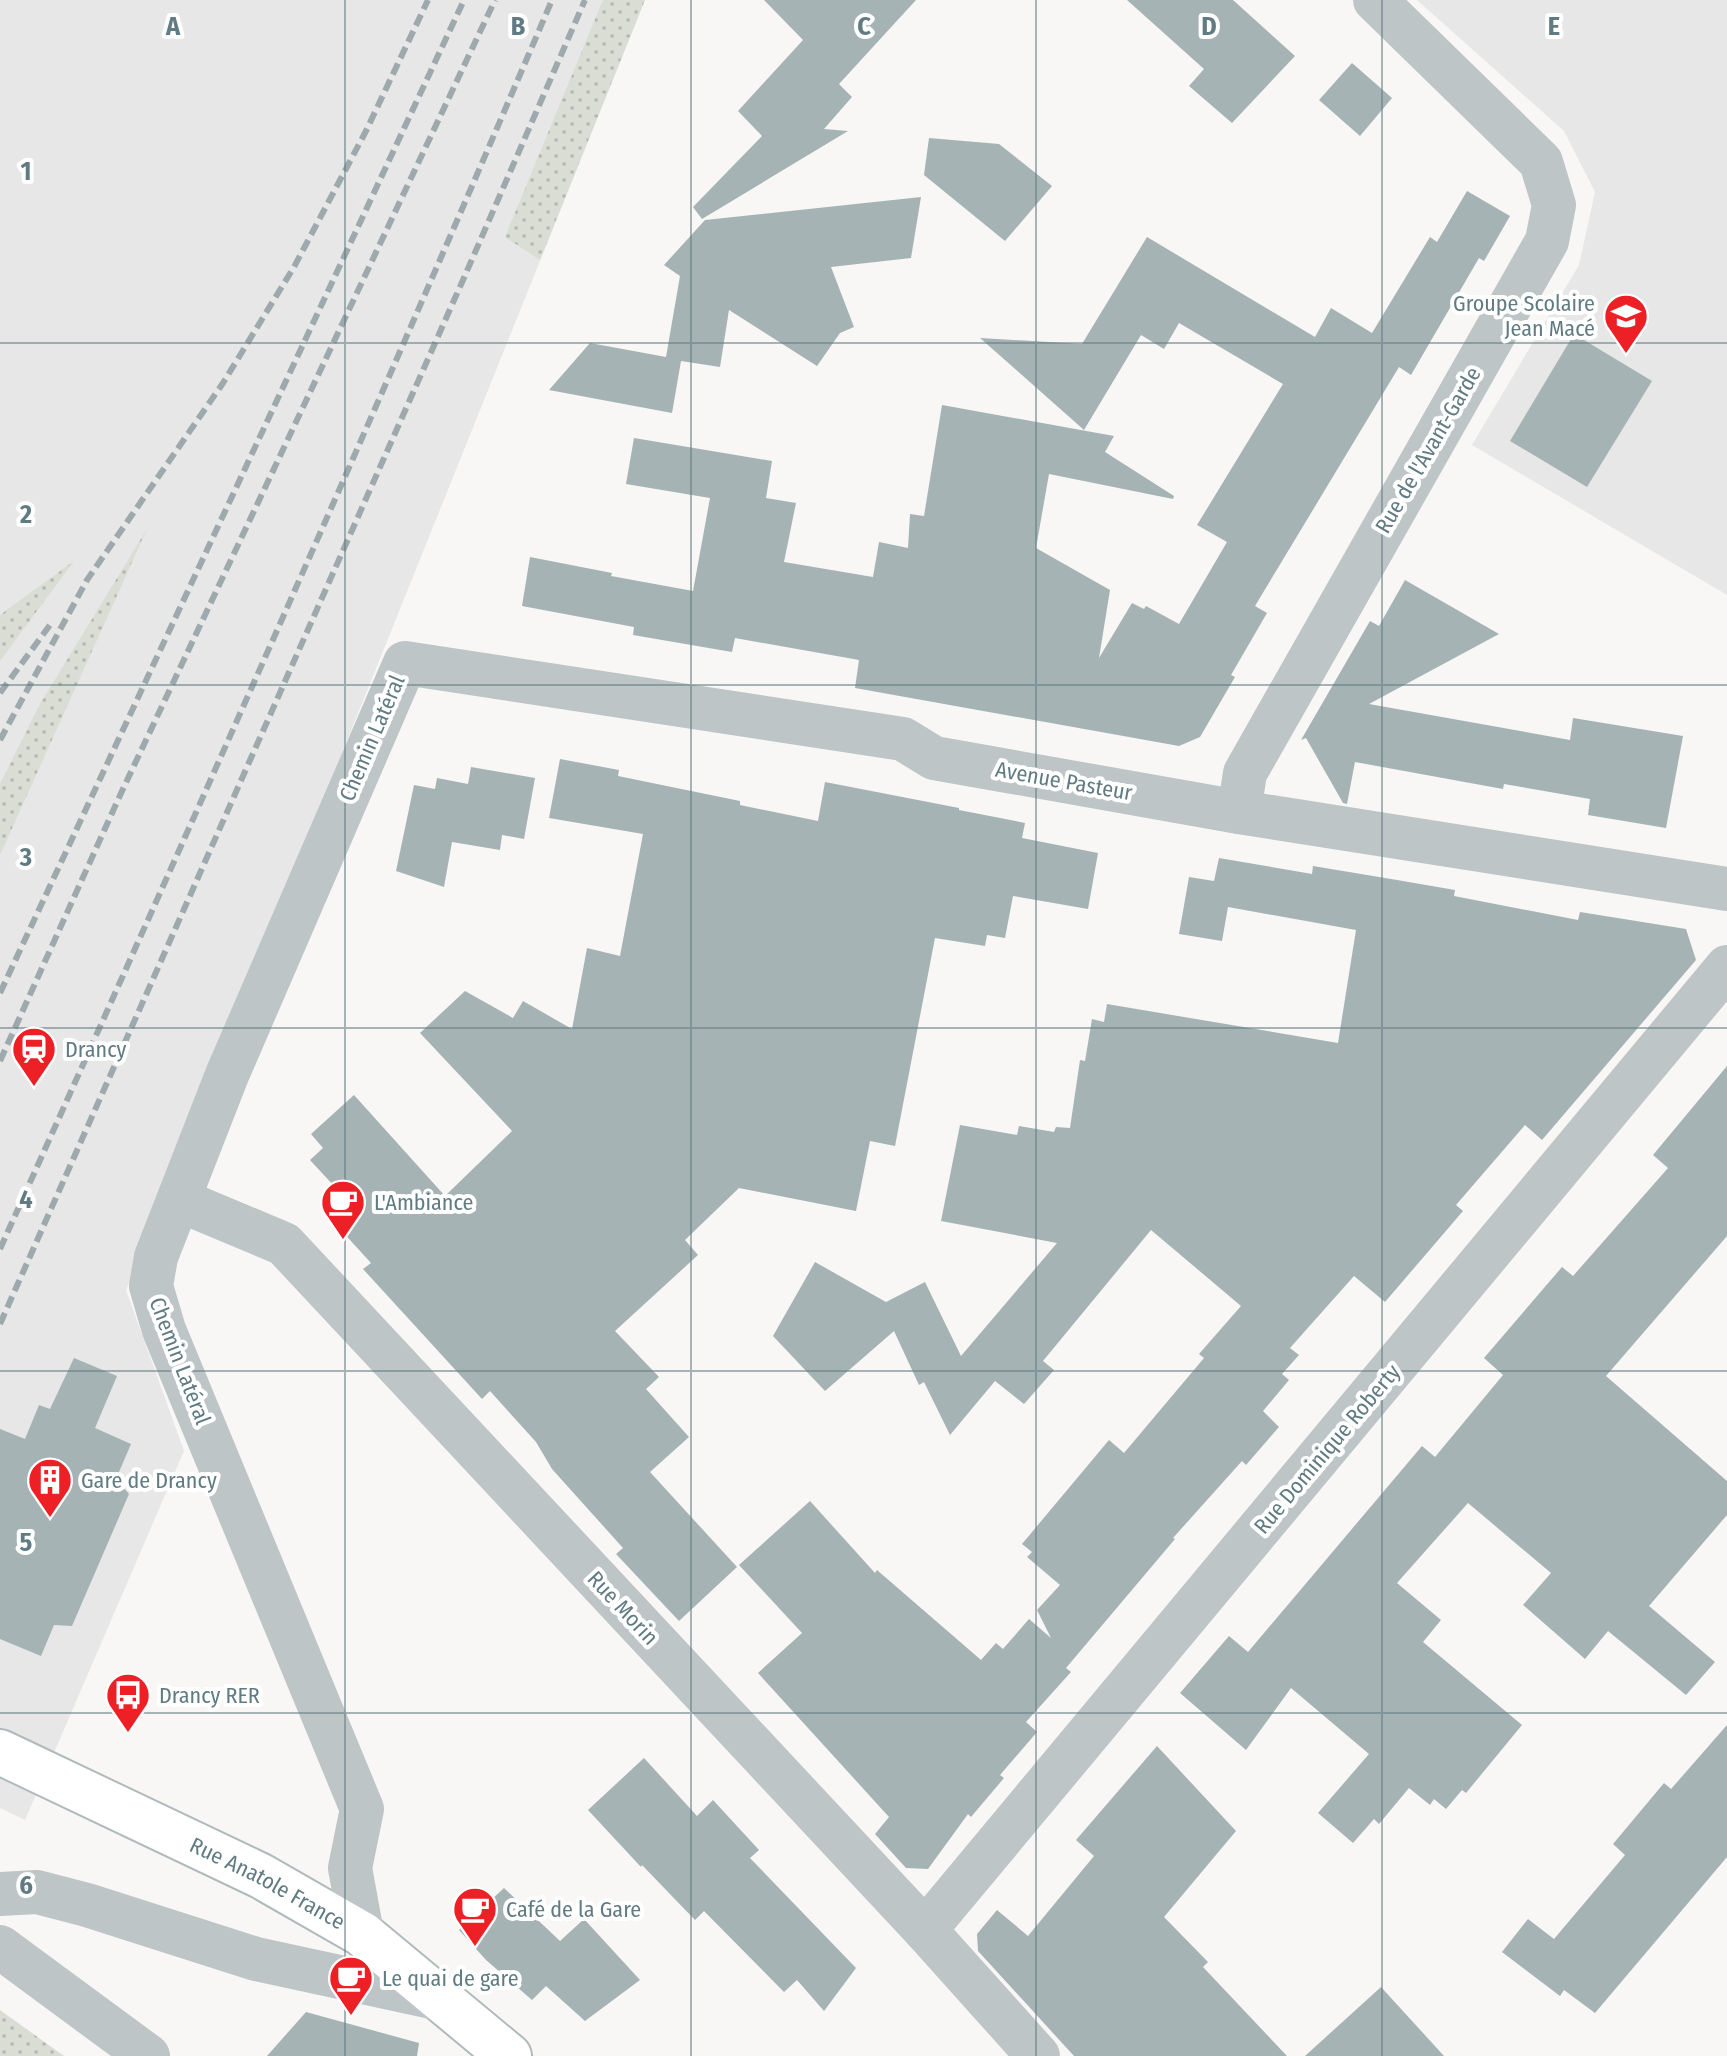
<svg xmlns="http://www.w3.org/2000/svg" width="1727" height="2056" font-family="'Fira Sans Condensed',sans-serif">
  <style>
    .built { fill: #e6e7e6 }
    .grass { fill: url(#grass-dots) }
    .building { fill: #a5b3b5 }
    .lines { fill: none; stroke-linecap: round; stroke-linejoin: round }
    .secondary-casing { stroke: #b0babc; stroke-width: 48 }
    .street { stroke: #bec5c7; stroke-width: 44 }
    .secondary { stroke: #fff; stroke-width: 44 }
    .rail { stroke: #9da9ac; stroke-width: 6; stroke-dasharray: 12 6; stroke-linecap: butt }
    .grid { fill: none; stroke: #617b82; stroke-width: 2; stroke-opacity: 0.55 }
    .labels { text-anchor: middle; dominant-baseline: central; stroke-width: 8; stroke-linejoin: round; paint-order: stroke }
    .poi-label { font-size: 22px; fill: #617b82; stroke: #fff; text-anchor: start }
    .street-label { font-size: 22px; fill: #617b82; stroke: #fff }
    .grid-label { font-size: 26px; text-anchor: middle; font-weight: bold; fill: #617b82; stroke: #fff; stroke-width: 8; stroke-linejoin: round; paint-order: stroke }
  </style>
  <defs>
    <pattern id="grass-dots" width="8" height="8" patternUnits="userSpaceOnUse" patternTransform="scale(2)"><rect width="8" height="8" fill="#d9ddd4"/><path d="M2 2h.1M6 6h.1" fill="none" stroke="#b3b8b1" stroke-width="1.8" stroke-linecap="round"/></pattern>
  </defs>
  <rect width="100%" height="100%" fill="#f8f7f5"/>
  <g class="built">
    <path d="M0,0H645L126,1290L184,1451L25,1820L0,1808Z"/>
    <path d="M1417,0H1727V595L1472,445L1579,265L1595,192L1564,131Z"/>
  </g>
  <g class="grass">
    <path d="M603,0H645L540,260L505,237Z"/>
    <path d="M147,529L0,855V784L40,704Z"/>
    <path d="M74,561L0,661V615Z"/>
    <path d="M0,2010L64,2056H0Z"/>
  </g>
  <g class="building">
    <path d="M764,0H916L839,84L852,97L824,129L848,131L702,219L693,207L762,136L738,111L803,40Z"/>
    <path d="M1127,0H1233L1295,56L1232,123L1189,86L1204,69Z"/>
    <path d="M1352,63L1392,98L1360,136L1319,100Z"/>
    <path d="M929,138L999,144L1052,186L1005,241L924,175Z"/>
    <path d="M1467,191L1510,216L1484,261L1479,258L1411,375L1399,367L1255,606L1267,613L1231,675L1235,677L1200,737L1179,746L855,688L859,660L735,638L732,652L633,635L634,627L522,606L530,557L612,573L611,576L693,591L710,498L626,484L634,438L772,461L766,498L796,503L784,562L873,577L879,542L908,548L910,514L924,516L942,405L1114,436L1105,452L1174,496L1173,499L1049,474L1036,548L1110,590L1099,658L1132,603L1144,609L1146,606L1179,624L1227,542L1197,525L1283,384L1179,323L1164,349L1141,335L1084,430L980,338L1082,344L1147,237L1315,337L1331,308L1372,333L1430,237L1437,242Z"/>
    <path d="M921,197L911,258L831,267L854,327L840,333L817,366L729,310L720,367L681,361L672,413L549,390L590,343L666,357L680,276L664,265L705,220Z"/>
    <path d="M1574,334L1652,381L1587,487L1510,441Z"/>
    <path d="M1405,580L1499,634L1369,704L1570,740L1573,718L1683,736L1666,828L1588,815L1590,799L1504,784L1503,789L1355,762L1347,804L1343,803L1306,738L1301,740L1370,621L1379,626Z"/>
    <path d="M560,759L619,770L618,776L740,801V805L818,821L825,782L959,808V810L1025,823L1022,838L1098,853L1088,909L1013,896L1005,938L987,935L985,946L935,938L895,1146L870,1141L856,1211L739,1188L685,1240L698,1255L615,1331L659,1377L646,1389L689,1437L650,1472L737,1567L679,1621L616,1554L623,1548L552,1469L536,1442L490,1391L482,1399L363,1269L371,1263L329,1217L347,1200L310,1160L323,1148L311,1134L354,1095L445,1196L512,1131L420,1033L465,991L513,1018L523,1001L572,1029L587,948L620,956L643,834L549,818Z"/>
    <path d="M471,767L535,778L524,839L502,835L500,850L452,842L444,887L396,871L414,785L435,789L437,778L468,784Z"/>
    <path d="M1219,858L1312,874L1313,866L1397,880L1455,890L1454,896L1578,920L1580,912L1686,929L1696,960L1542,1140L1525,1125L1456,1205L1463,1211L1385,1302L1354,1276L1290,1348L1299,1355L1282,1374L1289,1380L1263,1411L1279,1427L1246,1465L1242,1461L1173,1538L1175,1539L1066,1668L1071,1672L1026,1722L1037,1732L1000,1775L1004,1778L971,1817L968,1814L928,1869L906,1868L875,1834L889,1817L758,1673L802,1633L739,1565L810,1501L875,1573L877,1570L981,1660L996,1643L1003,1649L1029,1619L1051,1638L1037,1610L1060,1585L1027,1557L1032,1552L1022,1544L1109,1440L1124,1453L1204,1358L1199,1354L1241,1306L1151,1230L1043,1361L1054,1370L1024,1404L995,1381L950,1435L924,1382L919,1385L894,1331L825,1391L773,1336L815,1262L886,1302L925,1282L961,1356L1057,1243L941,1221L960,1125L1017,1135L1019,1126L1054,1132L1056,1127L1070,1128L1080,1060L1085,1061L1092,1019L1104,1022L1107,1004L1338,1043L1356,930L1228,907L1222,941L1179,934L1189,877L1214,881Z"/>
    <path d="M1727,1066V1236L1606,1376L1727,1481V1515L1649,1606L1715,1662L1686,1695L1608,1631L1585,1659L1523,1605L1551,1573L1468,1503L1397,1583L1441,1620L1423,1642L1522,1725L1466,1793L1462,1790L1446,1809L1434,1799L1430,1805L1409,1788L1379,1824L1374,1819L1353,1843L1318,1813L1369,1754L1291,1688L1246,1750L1180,1693L1229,1636L1248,1652L1422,1446L1435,1457L1503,1375L1484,1358L1562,1267L1573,1276L1668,1168L1653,1155Z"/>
    <path d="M74,1358L117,1376L95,1428L131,1444L116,1479L129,1494L72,1626L54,1625L41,1656L0,1639V1429L25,1439L39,1405L50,1409Z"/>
    <path d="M1727,1725V1857L1595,2013L1564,1990L1560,1996L1502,1952L1528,1919L1554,1939L1625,1855L1613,1844L1664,1783L1671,1789Z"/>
    <path d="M1157,1746L1236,1831L1164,1917L1208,1962L1203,1967L1287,2056H1074L978,1951L977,1934L997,1910L1028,1936L1094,1856L1076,1840Z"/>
    <path d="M644,1758L697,1816L713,1800L759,1850L750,1858L856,1968L824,2011L797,1980L784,1992L704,1911L695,1920L642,1865L641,1867L588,1810Z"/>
    <path d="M504,1888L560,1941L584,1919L640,1980L585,2021L546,1986L532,2000L486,1960L459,1930Z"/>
    <path d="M1381,1987L1444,2056H1305Z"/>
    <path d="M306,2012L419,2043L417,2056H267Z"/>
  </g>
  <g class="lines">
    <g class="secondary-casing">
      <g id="secondary">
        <path id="s1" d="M0,1752L261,1876L362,1934L509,2056"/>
      </g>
    </g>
    <g class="street">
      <path d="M1239,812L1245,773L1547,241L1554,205L1541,162L1375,0"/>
      <path d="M179,1200L284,1244L925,1930L1038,2056"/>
      <path d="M0,1894L37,1892L87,1905L256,1959L441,1999"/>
      <path d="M925,1930L1727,967"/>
      <path d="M362,1934L350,1868L362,1809L164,1330L151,1286L156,1257L227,1075L405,663L903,739L934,758L1239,812L1727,889"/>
      <path d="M0,1947L148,2056"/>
    </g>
    <use href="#secondary" class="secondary"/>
    <g class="rail">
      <path d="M0,693L50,625"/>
      <path d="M0,740L87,580L223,383L294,267L366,131L428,0"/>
      <path d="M0,993L464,0"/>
      <path d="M0,1061L122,791L495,0"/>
      <path d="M0,1249C187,834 373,419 552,0"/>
      <path d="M0,1324L463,280L585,0"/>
    </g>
  </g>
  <path class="grid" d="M345,0V2056M691,0V2056M1036,0V2056M1382,0V2056M0,343H1727M0,685H1727M0,1028H1727M0,1371H1727M0,1713H1727"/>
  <defs>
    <g id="school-pin" transform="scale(2.3)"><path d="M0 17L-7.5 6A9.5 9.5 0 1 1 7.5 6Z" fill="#ed2026" stroke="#fff"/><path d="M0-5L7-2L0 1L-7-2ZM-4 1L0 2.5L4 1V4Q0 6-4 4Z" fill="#fff"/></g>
    <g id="station-pin" transform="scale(2.3)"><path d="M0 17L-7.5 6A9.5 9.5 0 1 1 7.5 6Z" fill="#ed2026" stroke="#fff"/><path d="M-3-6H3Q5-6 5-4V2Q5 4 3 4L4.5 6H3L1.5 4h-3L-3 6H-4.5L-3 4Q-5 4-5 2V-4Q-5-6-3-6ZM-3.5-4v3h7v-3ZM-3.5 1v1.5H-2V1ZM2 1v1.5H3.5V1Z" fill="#fff"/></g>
    <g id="cafe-pin" transform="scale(2.3)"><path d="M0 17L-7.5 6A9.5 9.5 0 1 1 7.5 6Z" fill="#ed2026" stroke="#fff"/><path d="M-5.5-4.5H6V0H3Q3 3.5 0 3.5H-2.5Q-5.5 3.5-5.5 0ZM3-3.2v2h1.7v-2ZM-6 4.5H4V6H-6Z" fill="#fff"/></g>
    <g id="building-pin" transform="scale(2.3)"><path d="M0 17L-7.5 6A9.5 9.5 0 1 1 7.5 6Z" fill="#ed2026" stroke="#fff"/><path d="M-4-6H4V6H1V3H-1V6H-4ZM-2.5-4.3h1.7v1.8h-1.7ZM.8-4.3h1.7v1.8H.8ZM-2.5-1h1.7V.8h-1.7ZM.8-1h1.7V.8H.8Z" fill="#fff"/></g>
    <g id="bus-pin" transform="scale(2.3)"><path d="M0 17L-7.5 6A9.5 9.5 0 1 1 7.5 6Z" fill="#ed2026" stroke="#fff"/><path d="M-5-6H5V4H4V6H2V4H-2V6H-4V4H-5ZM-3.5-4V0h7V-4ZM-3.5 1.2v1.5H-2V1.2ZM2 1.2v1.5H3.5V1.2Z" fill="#fff"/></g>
  </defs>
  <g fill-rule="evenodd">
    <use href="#school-pin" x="1626" y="316"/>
    <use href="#station-pin" x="34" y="1049"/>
    <use href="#cafe-pin" x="343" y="1202"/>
    <use href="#building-pin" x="50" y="1480"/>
    <use href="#bus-pin" x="128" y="1695"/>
    <use href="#cafe-pin" x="475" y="1909"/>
    <use href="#cafe-pin" x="351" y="1978"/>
  </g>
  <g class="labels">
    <g class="poi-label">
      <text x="1595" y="303" text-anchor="end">Groupe Scolaire<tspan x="1595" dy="25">Jean Macé</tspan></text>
      <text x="65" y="1049">Drancy</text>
      <text x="374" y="1202">L'Ambiance</text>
      <text x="81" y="1480">Gare de Drancy</text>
      <text x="159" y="1695">Drancy RER</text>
      <text x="506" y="1909">Café de la Gare</text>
      <text x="382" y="1978">Le quai de gare</text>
    </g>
    <g class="street-label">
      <text transform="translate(1428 450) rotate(-60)">Rue de l'Avant-Garde</text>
      <text transform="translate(372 738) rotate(-67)">Chemin Latéral</text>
      <text transform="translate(1064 781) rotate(10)">Avenue Pasteur</text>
      <text transform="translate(180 1361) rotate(69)">Chemin Latéral</text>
      <text transform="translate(1327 1449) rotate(-50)">Rue Dominique Roberty</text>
      <text transform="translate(623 1608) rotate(47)">Rue Morin</text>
      <text stroke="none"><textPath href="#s1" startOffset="298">Rue Anatole France</textPath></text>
    </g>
  </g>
  <g class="grid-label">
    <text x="173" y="35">A</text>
    <text x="518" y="35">B</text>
    <text x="864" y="35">C</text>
    <text x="1209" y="35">D</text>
    <text x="1554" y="35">E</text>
    <text x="26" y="180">1</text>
    <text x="26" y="523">2</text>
    <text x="26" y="866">3</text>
    <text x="26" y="1208">4</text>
    <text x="26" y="1551">5</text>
    <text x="26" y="1894">6</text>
  </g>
</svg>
